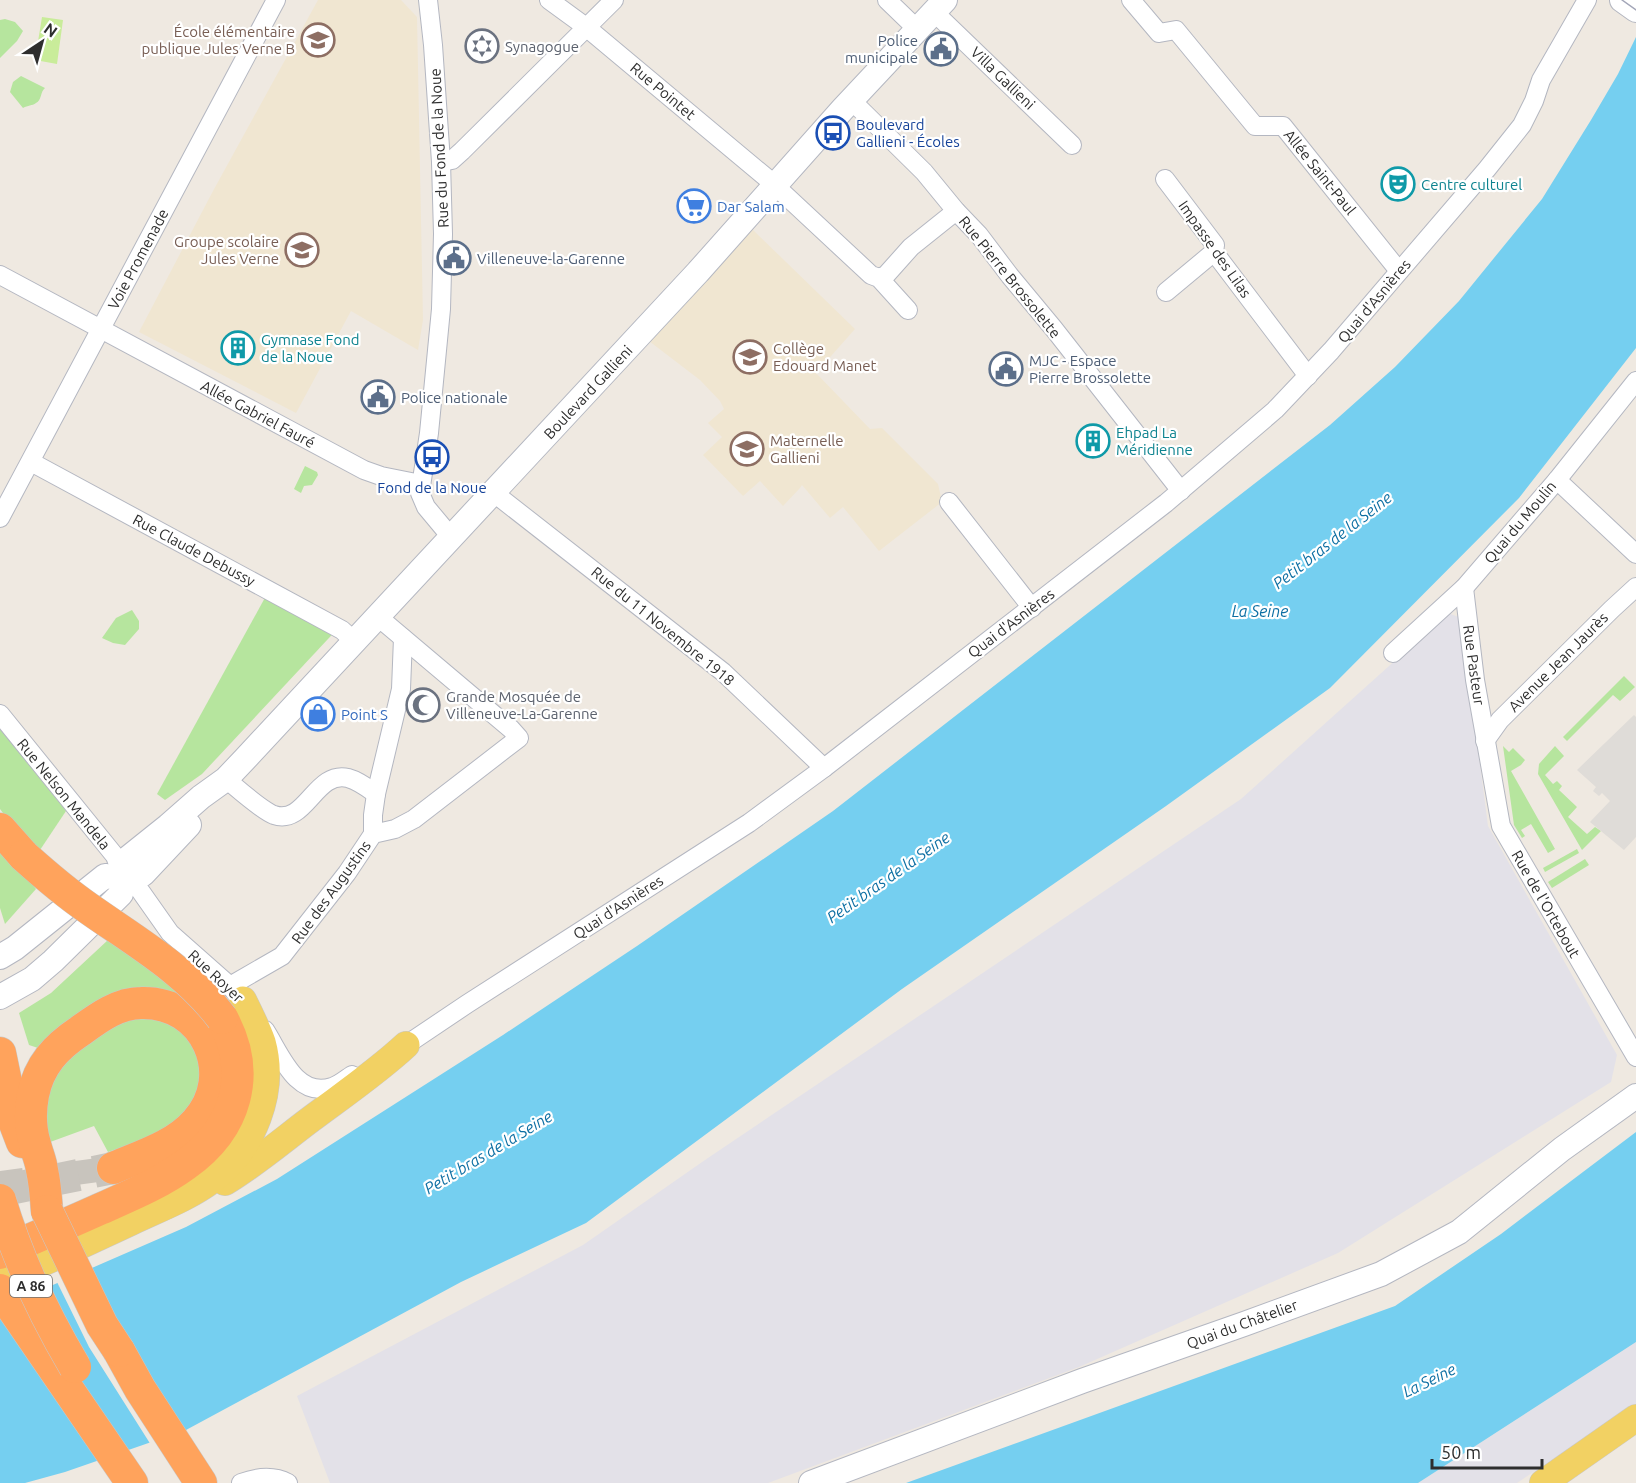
<svg xmlns="http://www.w3.org/2000/svg" width="1636" height="1483" font-family="Ubuntu,sans-serif">
  <style>
    .industrial { fill: #e3e1e8 }
    .education { fill: #f0e6d1 }
    .green { fill: #b6e59e }
    .pitch { fill: #c9ec9a }
    .plaza { fill: #dfdcd8 }
    .water { fill: #75cff0 }
    .pier { fill: #efe9e1 }
    .lines { fill: none; stroke-linecap: round; stroke-linejoin: round }
    .secondary-tunnel { stroke: #c8c4bd; stroke-width: 24; stroke-dasharray: 24 12; stroke-linecap: butt }
    .highway-tunnel { stroke: #c8c4bd; stroke-width: 32; stroke-dasharray: 32 16; stroke-linecap: butt }
    .street-casing { stroke: #b4b7c1; stroke-width: 20 }
    .secondary-casing { stroke: #b4b7c1; stroke-width: 26 }
    .primary-casing { stroke: #c9c9c9; stroke-width: 28 }
    .highway-casing { stroke: #c9c9c9; stroke-width: 33 }
    .street { stroke: #fff; stroke-width: 18 }
    .secondary { stroke: #fff; stroke-width: 24 }
    .primary { stroke: #f2d163; stroke-width: 27 }
    .highway { stroke: #ffa35c; stroke-width: 32 }
    .tram { stroke: #a3a6b8; stroke-width: 1.5 }
    .highway-bridge-casing { stroke: #c9c9c9; stroke-width: 33; stroke-linecap: butt }
    .highway-bridge { stroke: #ffa35c; stroke-width: 32 }
    .labels { text-anchor: middle; dominant-baseline: central; stroke-width: 4.5; stroke-linejoin: round; paint-order: stroke }
    .shield { fill: #fff; stroke: #6d6d6d; stroke-width: 1.5 }
    .shield-label { font-size: 14px; font-weight: bold; fill: #2e2e2e }
    .education-label { font-size: 15px; fill: #785e54; stroke: #fff; text-anchor: end }
    .service-label { font-size: 15px; fill: #4e5e75; stroke: #fff; text-anchor: start }
    .worship-label { font-size: 15px; fill: #5b616d; stroke: #fff; text-anchor: start }
    .street-label { font-size: 15px; fill: #2e2e2e; stroke: #fff }
    .transit-label { font-size: 15px; fill: #164399; stroke: #fff; text-anchor: start }
    .culture-label { font-size: 15px; fill: #0d838f; stroke: #fff; text-anchor: start }
    .shop-label { font-size: 15px; fill: #366cbe; stroke: #fff; text-anchor: start }
    .water-label { font-size: 16px; font-style: italic; fill: #0d6fa3; stroke: #fff }
  </style>
  <rect width="100%" height="100%" fill="#efe9e1"/>
  <g class="industrial">
    <path d="M1448,613L1461,618L1488,826L1617,1055L1611,1082L1338,1253L1079,1367L768,1483H330L297,1396L583,1245L705,1160L1241,799Z"/>
    <path d="M1636,1342V1404L1517,1483H1418Z"/>
  </g>
  <g class="education">
    <path d="M318,0H401L417,17L423,320L418,350L351,311L296,413L139,332L213,191Z"/>
    <path d="M751,228L855,329L816,373L870,429L882,428L938,484L942,502L879,551L843,507L830,518L802,485L800,488L783,506L760,481L743,496L703,455L722,437L708,423L724,409L720,401L700,380L649,341Z"/>
  </g>
  <g class="green">
    <path d="M5,19L15,22L23,31L17,41L0,58V20Z"/>
    <path d="M21,76L45,88C40,92 42,100 36,103C32,106 28,105 23,108L10,92L13,82Z"/>
    <path d="M305,466L317,472L318,475L312,485L304,486L301,493L294,489Z"/>
    <path d="M267,594L342,624L202,774L165,800L157,794Z"/>
    <path d="M132,610L139,621V629L125,645L113,643L102,638L116,618Z"/>
    <path d="M1624,676L1635,687L1620,701L1613,695L1567,741L1563,737Z"/>
    <path d="M0,728L66,811L36,856L25,843L0,809Z"/>
    <path d="M1503,746L1509,752L1513,748L1525,760L1521,765L1511,771L1555,849L1548,853L1531,824L1521,830L1525,836L1522,838L1514,825Z"/>
    <path d="M1555,746L1564,756L1545,775L1553,784L1557,781L1562,786L1559,790L1577,807L1568,817L1587,834L1595,827L1601,831L1582,850L1538,774L1539,764Z"/>
    <path d="M0,841L36,889L5,924L0,908Z"/>
    <path d="M1577,849L1579,853L1545,872L1543,868Z"/>
    <path d="M1585,859L1589,865L1552,888L1548,882Z"/>
    <path d="M108,940L197,1002L174,1001L38,1048L29,1045L19,1013L51,993Z"/>
    <path d="M141,1012L188,1031L206,1082L175,1126L139,1142L108,1152L94,1126L42,1145L37,1120L62,1060L115,1022Z"/>
  </g>
  <path class="pitch" d="M42,17L63,20L57,64L35,60Z"/>
  <path class="plaza" d="M1634,715L1636,717V837L1624,850L1590,822L1610,801L1602,793L1599,796L1593,791L1596,787L1577,770Z"/>
  <g class="water">
    <path d="M1636,37V348L1519,498L1330,688L1166,806L902,989L586,1223L461,1282L186,1430L65,1472L25,1483H0V1308L186,1227L277,1179L503,1035L637,946L833,811L1330,425L1395,367L1459,301L1542,199L1591,120L1618,74Z"/>
    <path d="M1636,1132V1342L1418,1483H906L1395,1306L1501,1234Z"/>
  </g>
  <path class="pier" d="M88,1267L118,1326L186,1434L151,1445L89,1347L56,1280Z"/>
  <g class="lines">
    <path class="secondary-tunnel" d="M0,1183L113,1168"/>
    <path class="highway-tunnel" d="M0,1191L113,1168"/>
    <g class="street-casing">
      <g id="street">
        <path d="M428,0L433,45L441,162L443,234L441,309L429,433L420,493L426,507L451,537"/>
        <path d="M549,0L586,27L768,179L871,275L879,278L908,310"/>
        <path d="M887,0L917,29"/>
        <path d="M1131,0L1159,33L1176,30L1255,126H1283L1399,271"/>
        <path d="M934,12L1072,145"/>
        <path d="M851,100L924,172L956,211L979,235L1010,276L1054,329L1181,491"/>
        <path d="M441,162L452,160L462,151L614,0"/>
        <path d="M1165,179L1215,245L1214,252L1308,376"/>
        <path d="M0,275L364,470L381,476L421,484"/>
        <path d="M879,278L886,275L911,247L956,211"/>
        <path d="M1166,292L1214,252"/>
        <path d="M31,462L342,630L354,641"/>
        <path d="M1557,480L1636,554"/>
        <path d="M494,493L723,672L824,768"/>
        <path d="M949,502L1032,608"/>
        <path d="M0,518L276,0"/>
        <path d="M1464,588L1475,680L1501,826L1636,1057"/>
        <path d="M1393,653L1464,588L1557,480L1636,381"/>
        <path d="M0,714L115,856L123,878L139,889L170,933L230,986L249,1008"/>
        <path d="M1485,741L1500,720L1612,609L1636,587"/>
        <path d="M226,779C237,788 261,810 274,815C306,826 315,770 348,778C359,781 368,788 376,794"/>
        <path d="M373,834V815L376,794L401,689L403,638"/>
        <path d="M230,986L282,956L347,873L373,834L395,829L414,819L519,738L511,729L377,616"/>
        <path d="M265,1030C280,1053 296,1099 332,1087C339,1085 346,1079 352,1075"/>
        <path d="M396,1049L406,1045L467,1004L749,823L824,768L1166,503L1275,410L1331,351L1487,169L1522,125L1534,101L1541,80L1587,0"/>
        <path d="M241,1483C257,1477 273,1475 288,1483"/>
      </g>
    </g>
    <g class="secondary-casing">
      <g id="secondary">
        <path d="M1622,0L1636,10"/>
        <path d="M0,957L15,948L105,876L123,878L143,874L189,825"/>
        <path d="M0,997L32,979L53,961L121,894L123,878L128,858L168,826L201,797L226,779L245,759L698,272L842,110L945,0"/>
        <path d="M811,1483L1082,1381L1244,1324L1381,1274L1459,1232L1562,1149L1636,1096"/>
      </g>
    </g>
    <g class="primary-casing">
      <g id="primary">
        <path d="M225,1182C255,1164 283,1140 311,1119C343,1095 377,1072 406,1045"/>
        <path d="M7,1278C49,1261 90,1241 131,1222C158,1209 188,1198 212,1180C253,1149 276,1092 262,1042C257,1028 250,1014 243,1000"/>
        <path d="M1543,1483L1636,1418"/>
      </g>
    </g>
    <g class="highway-casing">
      <g id="highway">
        <path d="M0,829L24,856"/>
        <path d="M0,1053L14,1121L22,1142"/>
        <path d="M47,1211C46,1197 45,1183 42,1170C41,1161 37,1153 35,1144C30,1128 30,1111 33,1095C39,1065 56,1047 80,1031C98,1018 118,1003 141,1003C205,1001 239,1075 196,1122C175,1146 141,1156 113,1168"/>
        <path d="M0,1253C33,1238 67,1224 100,1209C129,1196 159,1184 185,1165C236,1129 253,1074 222,1018"/>
        <path d="M0,1290L132,1483"/>
        <path d="M119,1351L140,1389L201,1483"/>
      </g>
    </g>
    <use href="#street" class="street"/>
    <use href="#secondary" class="secondary"/>
    <use href="#primary" class="primary"/>
    <use href="#highway" class="highway"/>
    <path class="tram" d="M1622,0L1636,10"/>
    <g class="highway-bridge-casing">
      <g id="highway-bridge">
        <path d="M24,856C44,874 65,892 88,908C136,942 186,970 222,1018"/>
        <path d="M0,1200C18,1260 43,1313 75,1367"/>
        <path d="M47,1211L102,1325L119,1351"/>
      </g>
    </g>
    <use href="#highway-bridge" class="highway-bridge"/>
  </g>
  <defs>
    <g id="school-ring" transform="scale(1.725)"><circle r="9.5" fill="#fff" stroke="#8d6e63" stroke-width="1.5"/><path d="M0-5L7-2L0 1L-7-2ZM-4 1L0 2.5L4 1V4Q0 6-4 4Z" fill="#8d6e63"/></g>
    <g id="synagogue-ring" transform="scale(1.725)"><circle r="9.5" fill="#fff" stroke="#6b7280" stroke-width="1.5"/><path d="M0-6.5L5.6 3.2H-5.6ZM0 6.5L5.6-3.2H-5.6Z" fill="#6b7280"/></g>
    <g id="civic-ring" transform="scale(1.725)"><circle r="9.5" fill="#fff" stroke="#5c6f8a" stroke-width="1.5"/><path d="M-.6-6.5H3V-4.5H.6V-3L4-1V1h2V6H-6V1h2V-1L-.6-3ZM-1.2 2.5V6h2.4V2.5Z" fill="#5c6f8a"/></g>
    <g id="bus-ring" transform="scale(1.725)"><circle r="9.5" fill="#fff" stroke="#1a4fb4" stroke-width="1.5"/><path d="M-5-6H5V4H4V6H2V4H-2V6H-4V4H-5ZM-3.5-4V0h7V-4ZM-3.5 1.2v1.5H-2V1.2ZM2 1.2v1.5H3.5V1.2Z" fill="#1a4fb4"/></g>
    <g id="theatre-ring" transform="scale(1.725)"><circle r="9.5" fill="#fff" stroke="#0f9aa8" stroke-width="1.5"/><path d="M-5-5.5Q0-4 5-5.5V0Q5 5 0 6Q-5 5-5 0ZM-3.3-2.5H-1v1.5H-3.3ZM1-2.5H3.3v1.5H1ZM-2.8 1Q0 5.5 2.8 1Z" fill="#0f9aa8"/></g>
    <g id="supermarket-ring" transform="scale(1.725)"><circle r="9.5" fill="#fff" stroke="#3f7fe0" stroke-width="1.5"/><path d="M-6-5.5h2.5l.6 2H6L4.5 2H-2.5L-4.4-4H-6ZM-1.5 3.2a1.3 1.3 0 1 0 .1 0ZM3 3.2a1.3 1.3 0 1 0 .1 0Z" fill="#3f7fe0"/></g>
    <g id="building-ring" transform="scale(1.725)"><circle r="9.5" fill="#fff" stroke="#0f9aa8" stroke-width="1.5"/><path d="M-4-6H4V6H1V3H-1V6H-4ZM-2.5-4.3h1.7v1.8h-1.7ZM.8-4.3h1.7v1.8H.8ZM-2.5-1h1.7V.8h-1.7ZM.8-1h1.7V.8H.8Z" fill="#0f9aa8"/></g>
    <g id="mosque-ring" transform="scale(1.725)"><circle r="9.5" fill="#fff" stroke="#6b7280" stroke-width="1.5"/><path d="M3.5-4.9A6 6 0 1 0 3.5 4.9A5 5 0 1 1 3.5-4.9Z" fill="#6b7280"/></g>
    <g id="shop-ring" transform="scale(1.725)"><circle r="9.5" fill="#fff" stroke="#3f7fe0" stroke-width="1.5"/><path d="M-5-2.5h2.3a2.7 3.5 0 0 1 5.4 0H5L5.5 6h-11ZM-1.5-2.5h3a1.5 2.3 0 0 0-3 0Z" fill="#3f7fe0"/></g>
  </defs>
  <g fill-rule="evenodd">
    <use href="#school-ring" x="318" y="40"/>
    <use href="#synagogue-ring" x="482" y="46"/>
    <use href="#civic-ring" x="941" y="49"/>
    <use href="#bus-ring" x="833" y="133"/>
    <use href="#theatre-ring" x="1398" y="184"/>
    <use href="#supermarket-ring" x="694" y="206"/>
    <use href="#school-ring" x="302" y="250"/>
    <use href="#civic-ring" x="454" y="258"/>
    <use href="#building-ring" x="238" y="348"/>
    <use href="#school-ring" x="750" y="357"/>
    <use href="#civic-ring" x="1006" y="369"/>
    <use href="#civic-ring" x="378" y="397"/>
    <use href="#building-ring" x="1093" y="441"/>
    <use href="#school-ring" x="747" y="449"/>
    <use href="#bus-ring" x="432" y="457"/>
    <use href="#mosque-ring" x="423" y="705"/>
    <use href="#shop-ring" x="318" y="714"/>
  </g>
  <g class="labels">
    <rect class="shield" x="10" y="1275" width="42" height="22" rx="4.5"/>
    <g class="shield-label">
      <text x="31" y="1286">A 86</text>
    </g>
    <g class="education-label">
      <text x="295" y="31">École élémentaire<tspan x="295" dy="17">publique Jules Verne B</tspan></text>
      <text x="279" y="241">Groupe scolaire<tspan x="279" dy="17">Jules Verne</tspan></text>
      <text x="773" y="348" text-anchor="start">Collège<tspan x="773" dy="17">Edouard Manet</tspan></text>
      <text x="770" y="440" text-anchor="start">Maternelle<tspan x="770" dy="17">Gallieni</tspan></text>
    </g>
    <g class="service-label">
      <text x="918" y="40" text-anchor="end">Police<tspan x="918" dy="17">municipale</tspan></text>
      <text x="477" y="258">Villeneuve-la-Garenne</text>
      <text x="1029" y="360">MJC - Espace<tspan x="1029" dy="17">Pierre Brossolette</tspan></text>
      <text x="401" y="397">Police nationale</text>
    </g>
    <g class="worship-label">
      <text x="505" y="46">Synagogue</text>
      <text x="446" y="696">Grande Mosquée de<tspan x="446" dy="17">Villeneuve-La-Garenne</tspan></text>
    </g>
    <g class="street-label">
      <text transform="translate(1003 78) rotate(44)">Villa Gallieni</text>
      <text transform="translate(663 91) rotate(40)">Rue Pointet</text>
      <text transform="translate(439 148) rotate(-93)">Rue du Fond de la Noue</text>
      <text transform="translate(1320 172) rotate(51)">Allée Saint-Paul</text>
      <text transform="translate(1215 249) rotate(55)">Impasse des Lilas</text>
      <text transform="translate(138 259) rotate(-62)">Voie Promenade</text>
      <text transform="translate(1010 277) rotate(51)">Rue Pierre Brossolette</text>
      <text transform="translate(1374 301) rotate(-50)">Quai d'Asnières</text>
      <text transform="translate(588 392) rotate(-47)">Boulevard Gallieni</text>
      <text transform="translate(258 414) rotate(28)">Allée Gabriel Fauré</text>
      <text transform="translate(1520 522) rotate(-50)">Quai du Moulin</text>
      <text transform="translate(194 550) rotate(28)">Rue Claude Debussy</text>
      <text transform="translate(1011 623) rotate(-37)">Quai d'Asnières</text>
      <text transform="translate(663 626) rotate(39)">Rue du 11 Novembre 1918</text>
      <text transform="translate(1558 662) rotate(-45)">Avenue Jean Jaurès</text>
      <text transform="translate(1474 665) rotate(82)">Rue Pasteur</text>
      <text transform="translate(64 794) rotate(51)">Rue Nelson Mandela</text>
      <text transform="translate(331 892) rotate(-54)">Rue des Augustins</text>
      <text transform="translate(1546 904) rotate(60)">Rue de l'Ortebout</text>
      <text transform="translate(618 907) rotate(-33)">Quai d'Asnières</text>
      <text transform="translate(216 976) rotate(43)">Rue Royer</text>
      <text transform="translate(1242 1324) rotate(-20)">Quai du Châtelier</text>
    </g>
    <g class="transit-label">
      <text x="856" y="124">Boulevard<tspan x="856" dy="17">Gallieni - Écoles</tspan></text>
      <text x="432" y="487" text-anchor="middle">Fond de la Noue</text>
    </g>
    <g class="culture-label">
      <text x="1421" y="184">Centre culturel</text>
      <text x="261" y="339">Gymnase Fond<tspan x="261" dy="17">de la Noue</tspan></text>
      <text x="1116" y="432">Ehpad La<tspan x="1116" dy="17">Méridienne</tspan></text>
    </g>
    <g class="shop-label">
      <text x="717" y="206">Dar Salam</text>
      <text x="341" y="714">Point S</text>
    </g>
    <g class="water-label">
      <text transform="translate(1332 540) rotate(-38)">Petit bras de la Seine</text>
      <text x="1260" y="611">La Seine</text>
      <text transform="translate(888 877) rotate(-35)">Petit bras de la Seine</text>
      <text transform="translate(488 1152) rotate(-31)">Petit bras de la Seine</text>
      <text transform="translate(1429 1380) rotate(-26)">La Seine</text>
    </g>
  </g>
  <g transform="translate(42 42) rotate(36)" stroke="#ffffff" stroke-width="4.5" paint-order="stroke">
  <path d="M0-4.5L10 22L0 15L-10 22Z" fill="#2e2e2e"/>
  <text y="-9" font-size="16" font-weight="bold" text-anchor="middle" fill="#2e2e2e">N</text>
  </g>
  <path d="M1432 1459v9h110v-9" fill="none" stroke="#2e2e2e" stroke-width="3"/>
  <text x="1441" y="1459" font-size="18" fill="#2e2e2e" stroke="#ffffff" stroke-width="4.5" paint-order="stroke">50 m</text>
</svg>
